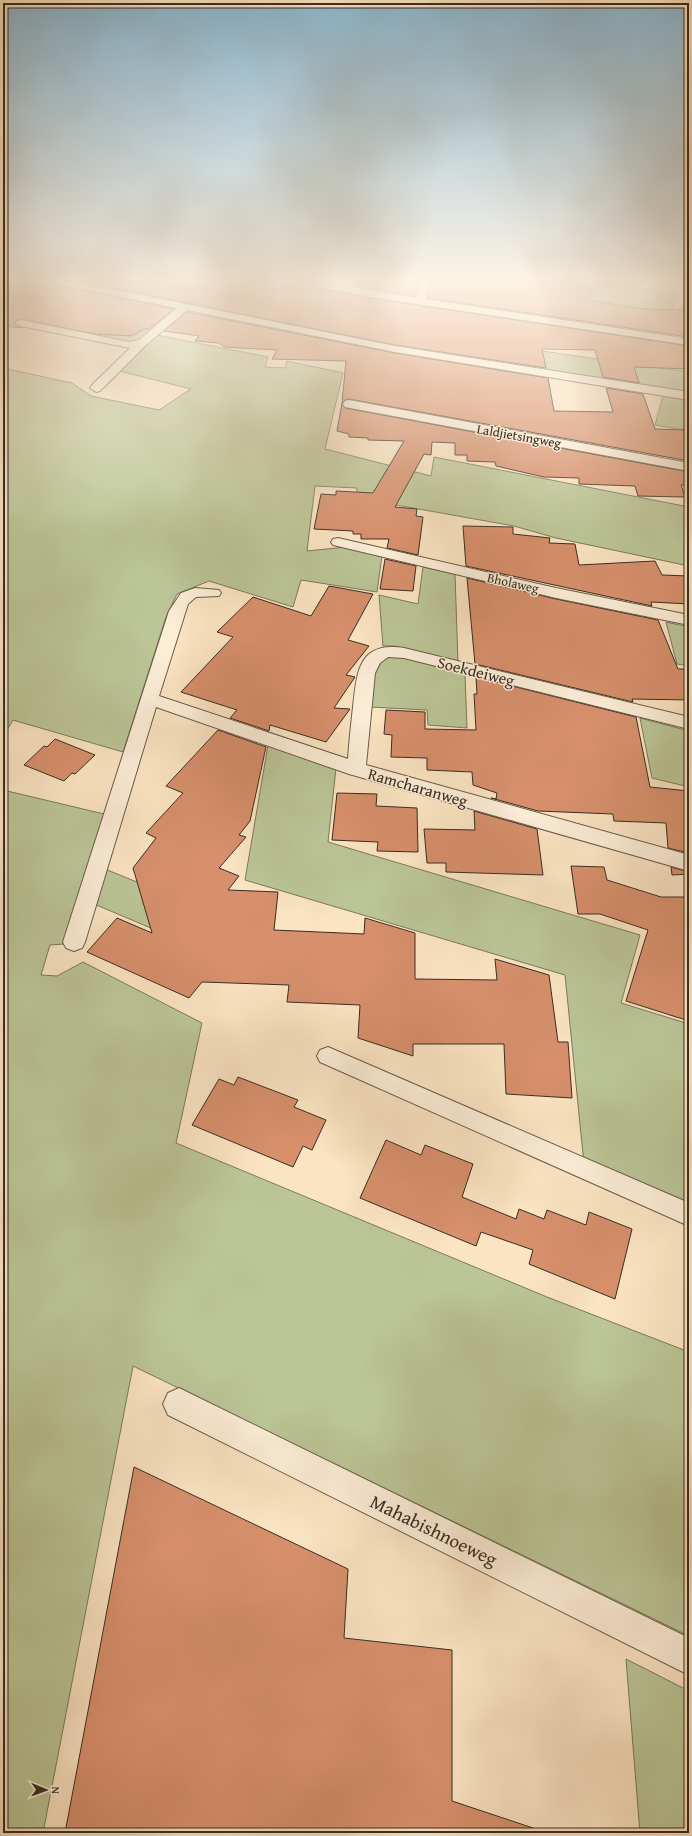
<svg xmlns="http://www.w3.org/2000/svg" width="692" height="1836" font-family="'Gentium Book Plus',serif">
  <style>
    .green { fill: #bbc596; stroke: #7a795c }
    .building { fill: #d78f6c; stroke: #382d22 }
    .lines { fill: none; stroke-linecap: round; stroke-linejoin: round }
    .service-casing { stroke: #695b4a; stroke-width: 2 }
    .minor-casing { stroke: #695b4a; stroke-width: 2 }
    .service { fill: #fcedd7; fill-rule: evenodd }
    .minor { fill: #fcedd7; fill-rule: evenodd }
    .labels { text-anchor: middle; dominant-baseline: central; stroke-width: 3; stroke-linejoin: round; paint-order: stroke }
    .far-street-label { font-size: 13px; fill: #382d22; stroke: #fcedd7 }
    .street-label { font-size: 16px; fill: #382d22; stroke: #fcedd7 }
    .near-street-label { font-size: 19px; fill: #382d22; stroke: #fcedd7 }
  </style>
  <rect width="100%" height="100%" fill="#fbe4c2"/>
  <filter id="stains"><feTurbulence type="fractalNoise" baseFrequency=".005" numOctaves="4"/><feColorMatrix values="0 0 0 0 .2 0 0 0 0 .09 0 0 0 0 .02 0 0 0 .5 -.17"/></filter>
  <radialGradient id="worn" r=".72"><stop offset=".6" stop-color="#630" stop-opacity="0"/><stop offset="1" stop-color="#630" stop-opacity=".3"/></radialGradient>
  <g class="green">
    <path d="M262,281H292L339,291L315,308L245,294Z"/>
    <path d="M597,281L675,291L673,313L615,305L621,330L598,327L592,301L589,300Z"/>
    <path d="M103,317L158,325L143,339L130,343L81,334Z"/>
    <path d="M157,335L268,357L265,367L285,368L287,361L343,373L325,449L431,476L434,457L689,507V566L556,538L514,526L357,498V488L315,486L307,551L346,547L382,555L377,592L301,580L293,607L209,581L177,594L166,617L123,752L13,720L3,737V368L72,383L91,396L159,410L191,389L119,371Z"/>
    <path d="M535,350L689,372V395L534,370Z"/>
    <path d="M663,396L689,400V431L655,425Z"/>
    <path d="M423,567L455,574L458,663L395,646H383L379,595L418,604Z"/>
    <path d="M666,622L689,627V666L677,664Z"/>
    <path d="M388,657L406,658L465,674L467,728L428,725L427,710L370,707L372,680L382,660Z"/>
    <path d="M640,718L689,731V787L652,778Z"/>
    <path d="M268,745L336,768L328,842L640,935L621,1003L689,1024V1204L584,1164L565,975L245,880Z"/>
    <path d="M3,790L104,814L64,944L50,945L41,975L57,976L83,962L202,1023L176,1143L547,1297L689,1352V1636L133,1366L43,1833H3Z"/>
    <path d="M105,869L225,918L217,956L94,904Z"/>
    <path d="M626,1659L689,1691V1833H640Z"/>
  </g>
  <g class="building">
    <path d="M18,281H51L57,285L174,309L149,329H144L132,336L95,334L21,319L17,320L15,323L23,328L3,326V291Z"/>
    <path d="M78,281H238L337,292L370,298L689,346V369L634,367L639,383L603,377L595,350L542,349L546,368L395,345Z"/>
    <path d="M353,281H417L415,296L353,285Z"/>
    <path d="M430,281H565L593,284L587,300L642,309L689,310V337L428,298Z"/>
    <path d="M187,312L395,353L548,378L554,411L613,412L606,388L643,394L655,429L684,430L689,450V461L349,399L345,400L342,403L346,361L272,359L277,350L224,347L219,343L195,341L199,336L164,331Z"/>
    <path d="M342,403L345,408L689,472V485H681L685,497L638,496L635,486L579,484V478L544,477L496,466L495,462L467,461V455H455V443L432,442L431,455L424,454L395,507L417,509L416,516L423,517L418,555L387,548L389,539H361V534H353V531L314,529L321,494L336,495V491L373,493L404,441L368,440V438L349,437V434L337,431Z"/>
    <path d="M463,526L513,527V534L550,538L549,543L575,544L579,565L655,561L662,575L689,576V604L651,602L652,606L466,566Z"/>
    <path d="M385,559L416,566L413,591L380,589Z"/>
    <path d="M467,578L556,599L658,620L678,669H689V700L632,699L633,702L475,664Z"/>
    <path d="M329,586L373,594L348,640L369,646L346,675L355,677L334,708L350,709L326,742L270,725L269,731L230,718L237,710L181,692L233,637L217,632L253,597L311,616Z"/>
    <path d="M476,677L636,717L650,787L689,791V853L668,848L666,823L614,821L613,814L538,811L491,798L496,799L497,793L473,785L472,772L427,770V758L391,757L392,735L384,734L386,710L425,712V729L476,730L474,694H477Z"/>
    <path d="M218,730L266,747L250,821L239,835L246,837L219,868L239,876L228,890L278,892L274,930L364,934L365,918L415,933V979L497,980L495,959L549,975L558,1042H568L572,1098L506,1094L504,1044H413V1056L358,1038L360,1005L287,1002L289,985L202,982L189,998L87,952L117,918L152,933L133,868L156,838L146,833L183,793L166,786Z"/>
    <path d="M55,739L95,755L75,774L72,773L64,781L24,765L44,746L47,747Z"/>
    <path d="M337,793L377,794L376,806L417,808L418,852L377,851L378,842L332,840Z"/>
    <path d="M474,811L537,829L543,875L446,872V863H427L424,829L475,830Z"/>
    <path d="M571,866L604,867L607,880L661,897H689V1021L626,1001L648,930L600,914H578Z"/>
    <path d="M671,867L689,872V874L672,875Z"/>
    <path d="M238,1077L298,1100L294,1107L326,1120L312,1150L303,1146L293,1167L192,1125L219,1079L234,1085Z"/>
    <path d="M386,1140L421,1155L425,1145L473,1164L462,1197L516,1219L519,1209L544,1219L547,1210L586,1225L589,1212L632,1229L615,1299L529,1264L533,1250L481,1232L476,1246L360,1198Z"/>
    <path d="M134,1467L348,1569L344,1638L452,1650V1801L533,1828V1833H65Z"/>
  </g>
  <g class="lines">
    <g class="service-casing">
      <path id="service" d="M328,1047L689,1203V1226L320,1062L317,1056L320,1050Z"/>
    </g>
    <g class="minor-casing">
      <g id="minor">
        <path d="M52,281H71L395,346L689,392V400L395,352L187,310L146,345L100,391L96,392L90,388L92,385L130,348L21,326L16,323L17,321L21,320L129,342L139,340L177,308L57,284Z"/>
        <path d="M299,281H319L416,298L419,281H429L426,299L689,339V345L370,297L304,284Z"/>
        <path d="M605,281H633L689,288V294L610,284Z"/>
        <path d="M349,400L689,463V471L345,407L343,404L345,401Z"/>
        <path d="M338,538L556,588L689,615V625L556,598L333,545L331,542L333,539Z"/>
        <path d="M195,588L219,590L221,593L219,596L196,597L188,604L159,696L348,759C349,742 351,724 353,707C357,672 358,641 404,648L689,717V729L404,658L388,657L380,663L375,673L366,765L689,855V871L349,774L156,707L85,942L82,948L74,951L66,948L63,942L169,611L181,593Z"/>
        <path d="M179,1388L689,1638V1675L168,1415L163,1404L168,1393Z"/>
      </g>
    </g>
    <use href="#service" class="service"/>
    <use href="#minor" class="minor"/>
  </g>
  <linearGradient id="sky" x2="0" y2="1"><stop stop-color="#8bb8d2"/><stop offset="0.52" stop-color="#fdf3e4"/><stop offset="1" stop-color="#fdf3e4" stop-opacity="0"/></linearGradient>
  <rect width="692" height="538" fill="url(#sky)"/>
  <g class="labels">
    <g class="far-street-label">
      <text transform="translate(519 436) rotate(10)">Laldjietsingweg</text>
      <text transform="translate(513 583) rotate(13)">Bholaweg</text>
    </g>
    <g class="street-label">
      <text transform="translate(476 671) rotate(14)">Soekdeiweg</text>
      <text transform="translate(418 787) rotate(16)">Ramcharanweg</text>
    </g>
    <g class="near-street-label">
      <text transform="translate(434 1530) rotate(26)">Mahabishnoeweg</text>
    </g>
  </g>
  <rect width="692" height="1836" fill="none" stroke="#fbe4c2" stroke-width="16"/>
  <rect x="4" y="4" width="684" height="1828" fill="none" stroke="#382d22" stroke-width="2"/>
  <rect x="8" y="8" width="676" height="1820" fill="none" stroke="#382d22"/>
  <g transform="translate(46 1790) rotate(91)" stroke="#fcedd7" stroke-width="3" paint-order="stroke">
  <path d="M0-3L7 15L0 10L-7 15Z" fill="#382d22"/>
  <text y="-6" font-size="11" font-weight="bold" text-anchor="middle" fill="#382d22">N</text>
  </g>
  <rect width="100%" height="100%" filter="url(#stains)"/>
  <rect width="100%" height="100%" fill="url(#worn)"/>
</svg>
